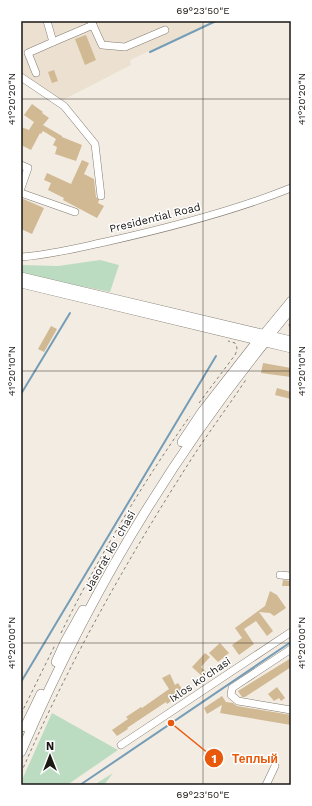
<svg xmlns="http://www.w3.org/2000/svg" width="312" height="806" font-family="'Work Sans',sans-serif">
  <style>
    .built { fill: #ece1d0 }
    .green { fill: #bcdcc1 }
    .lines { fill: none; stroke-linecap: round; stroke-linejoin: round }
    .stream { stroke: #759db7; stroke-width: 2 }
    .building { fill: #d1b993 }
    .minor-casing { stroke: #817b71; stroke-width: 8 }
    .major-casing { stroke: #817b71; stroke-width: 10 }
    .path { stroke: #837e77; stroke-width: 1; stroke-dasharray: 3 3; stroke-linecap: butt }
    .minor { stroke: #fff; stroke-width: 7 }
    .major { stroke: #fff; stroke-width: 9 }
    .ticks { fill: none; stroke: #1a1714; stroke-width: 1; stroke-opacity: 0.45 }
    .labels { text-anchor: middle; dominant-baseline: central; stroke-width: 3; stroke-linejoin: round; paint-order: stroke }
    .street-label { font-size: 11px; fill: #1a1714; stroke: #fff }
    .leader { fill: none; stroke: #e8590c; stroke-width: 1.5 }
    .callout-dot { fill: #e8590c; stroke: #fff; stroke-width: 1.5 }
    .mark-label { font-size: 12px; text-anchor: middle; font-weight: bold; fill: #fff }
    .callout-label { font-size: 12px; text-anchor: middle; font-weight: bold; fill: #e8590c; stroke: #fff; stroke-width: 3; stroke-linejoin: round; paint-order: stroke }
    .neatline { fill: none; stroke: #1a1714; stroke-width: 1.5 }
    .ticks-label { font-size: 10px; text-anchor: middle; fill: #1a1714 }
  </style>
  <rect width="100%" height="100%" fill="#f3ece2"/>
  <path class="built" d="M24,21H200L203,26L130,60L131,65L61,101L21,76V29Z"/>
  <g class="green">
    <path d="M100,260L119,265L110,292L21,274V265L58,266Z"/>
    <path d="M52,713L118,750L67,785H21V782Z"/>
    <path d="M113,773L104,785H94Z"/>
  </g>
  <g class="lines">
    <g class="stream">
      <path d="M150,52L216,21"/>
      <path d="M21,394L70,313"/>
      <path d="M21,682L216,356"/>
      <path d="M80,785L291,642"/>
    </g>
  </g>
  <g class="building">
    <path d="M86,35L96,60L85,65L75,39Z"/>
    <path d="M54,70L58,81L52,83L48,72Z"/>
    <path d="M32,104L43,112L42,113L49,118L43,125L62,136V137L82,145L76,161L55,154L57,147L53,145L56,139L43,131L41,134L40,133L31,150L21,145V127L29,130L34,122L24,115Z"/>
    <path d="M82,160L89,163L84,174L94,179L96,197L99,200L98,203L104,206L97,218L63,200L64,198L48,190L51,183L44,180L47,173L71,184Z"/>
    <path d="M21,198L44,208L32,234L21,229Z"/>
    <path d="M51,326L57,329L44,352L38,349Z"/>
    <path d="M263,363L291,368V377L261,373Z"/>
    <path d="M277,388L291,392V399L275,395Z"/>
    <path d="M283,580L291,581V586H282Z"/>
    <path d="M270,591L277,595L286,608L274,616L270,613L259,612L273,631L267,636L256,621L244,629L254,644L239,655L232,645L242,638L235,628L265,606Z"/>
    <path d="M220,643L229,653L218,662L209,653Z"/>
    <path d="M205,653L210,657L201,667L208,674L204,678L192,667Z"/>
    <path d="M291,658V667L245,697H242L238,691Z"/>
    <path d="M170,674L175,685L178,683L184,692L167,704L166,702L127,728L128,729L117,736L112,730L128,719L126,717L141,707L142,708L169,689L162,678Z"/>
    <path d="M277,687L285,698L281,701L279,698L274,701L268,694Z"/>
    <path d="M222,696L226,702L233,703L237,706L291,715V725L220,713L222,705L207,714L204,708Z"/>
  </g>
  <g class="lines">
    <g class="minor-casing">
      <g id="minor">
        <path d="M91,21L102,45L125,47L165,30"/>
        <path d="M53,42L93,25"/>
        <path d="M36,73L28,53L53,42L47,21"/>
        <path d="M21,77L64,106L95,144L101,196"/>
        <path d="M21,165L28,168L21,188"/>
        <path d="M21,193L75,212"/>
        <path d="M21,257C49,255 77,248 105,242C168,228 231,212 291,188"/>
        <path d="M263,334L291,300"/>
        <path d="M270,336L291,310"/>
        <path d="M280,575L291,576"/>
        <path d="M291,649L232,688L231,695L238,701L291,710"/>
        <path d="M121,745L291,632"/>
        <path d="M266,785L275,766"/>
      </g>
    </g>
    <g class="major-casing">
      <g id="major">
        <path d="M21,277L291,341"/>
        <path d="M21,283L291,348"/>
        <path d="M182,442L202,412L263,334"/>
        <path d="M56,662L65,642L83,610"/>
        <path d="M25,727L41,694"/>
        <path d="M21,752C85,603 168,461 270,336"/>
      </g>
    </g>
    <g class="path">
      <path d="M289,324L291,331"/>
      <path d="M199,403L235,355C237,350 238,348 235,343L228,341"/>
      <path d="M61,633C98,558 142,484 190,416"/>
      <path d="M21,714L55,645"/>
      <path d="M21,773C69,662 129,556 194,455C211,429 230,404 247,378"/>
    </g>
    <use href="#minor" class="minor"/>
    <use href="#major" class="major"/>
  </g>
  <path class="ticks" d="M203,21V785M21,99H291M21,371H291M21,643H291"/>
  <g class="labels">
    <g class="street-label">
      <text transform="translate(155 218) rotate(-14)">Presidential Road</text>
      <text transform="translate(110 551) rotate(-60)">Jasorat koʻchasi</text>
      <text transform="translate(200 680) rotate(-34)">Ixlos ko'chasi</text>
    </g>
  </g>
  <path class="leader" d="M171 723L214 758"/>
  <g class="callout-dot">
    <circle cx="171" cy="723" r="4"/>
    <circle cx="214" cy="758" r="10"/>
  </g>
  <g class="mark-label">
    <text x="214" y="763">1</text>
  </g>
  <g class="callout-label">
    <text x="255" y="763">Теплый</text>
  </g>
  <rect width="312" height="806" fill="none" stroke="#ffffff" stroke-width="44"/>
  <g transform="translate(50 756)" stroke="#ffffff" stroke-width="3" paint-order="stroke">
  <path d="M0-3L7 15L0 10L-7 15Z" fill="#1a1714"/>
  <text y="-6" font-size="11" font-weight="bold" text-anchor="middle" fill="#1a1714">N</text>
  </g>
  <rect x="22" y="22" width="268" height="762" class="neatline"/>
  <g class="ticks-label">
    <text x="203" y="14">69°23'50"E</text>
    <text transform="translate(11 99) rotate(-90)" y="4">41°20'20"N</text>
    <text transform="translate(301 99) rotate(-90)" y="4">41°20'20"N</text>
    <text transform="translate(11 371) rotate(-90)" y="4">41°20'10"N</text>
    <text transform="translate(301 371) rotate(-90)" y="4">41°20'10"N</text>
    <text transform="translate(11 643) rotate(-90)" y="4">41°20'00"N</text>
    <text transform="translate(301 643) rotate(-90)" y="4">41°20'00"N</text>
    <text x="203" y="798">69°23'50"E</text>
  </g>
</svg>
